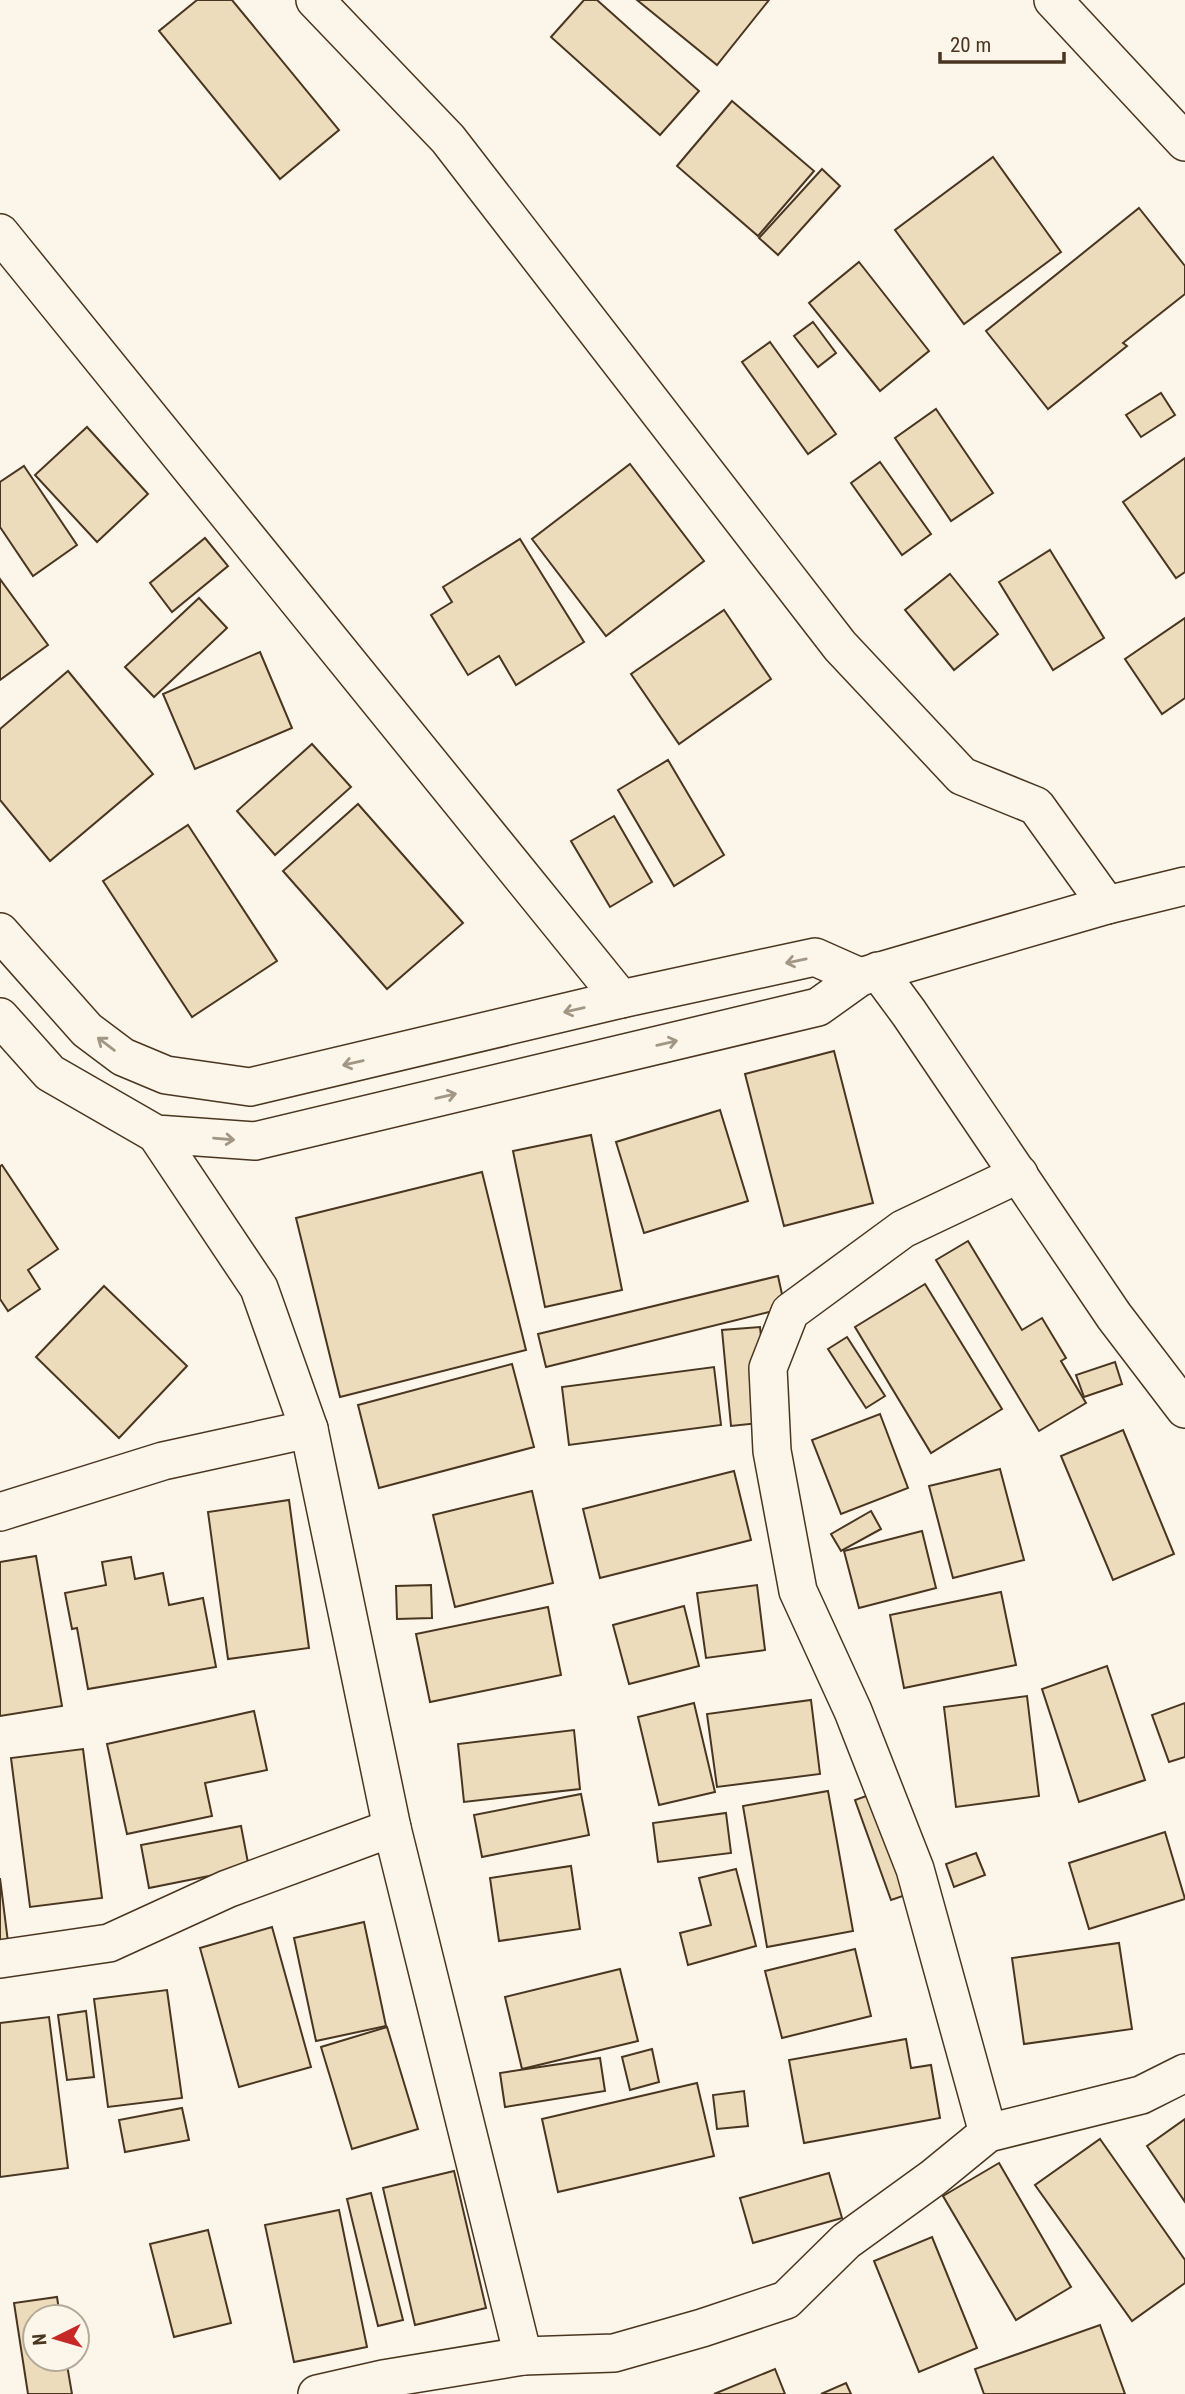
<svg xmlns="http://www.w3.org/2000/svg" width="1185" height="2394" font-family="'Roboto Condensed',sans-serif">
  <style>
    .building { fill: #ecdcbc; stroke: #4a3520; stroke-width: 2 }
    .lines { fill: none; stroke-linecap: round; stroke-linejoin: round }
    .minor-casing { stroke: #4a3520; stroke-width: 40 }
    .minor { stroke: #fbf6e9; stroke-width: 37 }
    .oneway { stroke: #a29684 }
  </style>
  <rect width="100%" height="100%" fill="#fbf6e9"/>
  <g class="building">
    <path d="M197,0H232L339,130L280,179L159,31Z"/>
    <path d="M584,0H597L699,91L660,135L551,37Z"/>
    <path d="M637,0H769L717,65Z"/>
    <path d="M732,101L814,171L758,236L677,166Z"/>
    <path d="M993,157L1061,252L964,324L895,230Z"/>
    <path d="M822,169L840,186L778,255L759,238Z"/>
    <path d="M1139,208L1185,266V294L1123,343L1127,346L1048,409L986,331Z"/>
    <path d="M859,262L929,351L880,391L809,303Z"/>
    <path d="M813,322L836,353L818,367L794,336Z"/>
    <path d="M770,342L836,434L808,454L742,362Z"/>
    <path d="M1161,393L1175,415L1141,437L1126,415Z"/>
    <path d="M936,409L993,493L951,521L895,438Z"/>
    <path d="M87,427L148,494L97,542L35,475Z"/>
    <path d="M1185,458V572L1176,578L1123,502Z"/>
    <path d="M880,462L931,534L902,555L851,483Z"/>
    <path d="M630,464L704,561L606,636L532,539Z"/>
    <path d="M24,466L77,545L33,576L0,527V482Z"/>
    <path d="M205,538L228,566L172,612L150,583Z"/>
    <path d="M520,539L584,642L516,685L499,656L468,675L431,615L452,602L443,587Z"/>
    <path d="M1050,550L1104,638L1053,670L999,582Z"/>
    <path d="M950,574L998,634L954,670L905,610Z"/>
    <path d="M0,579L48,645L0,680Z"/>
    <path d="M199,598L227,628L154,697L125,667Z"/>
    <path d="M724,610L771,679L679,744L631,674Z"/>
    <path d="M1185,618V698L1162,714L1125,659Z"/>
    <path d="M260,652L292,728L195,769L163,694Z"/>
    <path d="M68,671L153,774L50,861L0,800V729Z"/>
    <path d="M312,744L351,787L275,855L237,811Z"/>
    <path d="M668,760L724,855L674,886L618,790Z"/>
    <path d="M358,804L463,923L387,989L283,871Z"/>
    <path d="M614,816L652,882L610,907L571,841Z"/>
    <path d="M188,825L277,961L192,1017L103,881Z"/>
    <path d="M834,1051L873,1203L784,1226L745,1074Z"/>
    <path d="M720,1110L748,1201L644,1233L616,1142Z"/>
    <path d="M591,1135L622,1290L545,1307L513,1151Z"/>
    <path d="M2,1165L58,1249L28,1270L40,1289L8,1311L0,1299V1166Z"/>
    <path d="M482,1172L526,1350L340,1397L296,1218Z"/>
    <path d="M968,1241L1022,1330L1042,1318L1066,1358L1061,1361L1086,1403L1039,1431L936,1260Z"/>
    <path d="M778,1276L785,1308L546,1367L538,1334Z"/>
    <path d="M925,1284L1002,1409L931,1453L855,1327Z"/>
    <path d="M104,1286L187,1366L119,1438L36,1357Z"/>
    <path d="M760,1327L770,1422L731,1426L722,1330Z"/>
    <path d="M847,1337L885,1396L866,1408L828,1349Z"/>
    <path d="M1115,1362L1122,1384L1084,1397L1076,1375Z"/>
    <path d="M512,1364L534,1447L379,1488L358,1405Z"/>
    <path d="M714,1367L721,1425L569,1445L562,1387Z"/>
    <path d="M880,1414L908,1488L841,1514L812,1440Z"/>
    <path d="M1123,1430L1174,1554L1113,1580L1061,1456Z"/>
    <path d="M1000,1469L1024,1560L953,1578L929,1486Z"/>
    <path d="M734,1471L751,1540L600,1578L583,1509Z"/>
    <path d="M532,1491L553,1583L455,1607L433,1515Z"/>
    <path d="M289,1500L309,1648L228,1659L208,1512Z"/>
    <path d="M871,1511L881,1529L841,1551L831,1534Z"/>
    <path d="M922,1531L936,1588L859,1608L844,1551Z"/>
    <path d="M36,1556L62,1706L0,1716V1562Z"/>
    <path d="M131,1557L135,1579L163,1573L169,1605L203,1598L216,1667L88,1689L77,1628L72,1629L65,1593L106,1585L102,1562Z"/>
    <path d="M431,1585L432,1618L397,1619L396,1586Z"/>
    <path d="M757,1585L765,1650L706,1658L697,1593Z"/>
    <path d="M1001,1592L1016,1665L904,1688L890,1615Z"/>
    <path d="M684,1606L699,1666L629,1684L613,1625Z"/>
    <path d="M548,1607L561,1675L430,1702L416,1634Z"/>
    <path d="M1107,1666L1145,1780L1079,1802L1042,1689Z"/>
    <path d="M1027,1696L1039,1796L956,1807L944,1707Z"/>
    <path d="M811,1700L820,1774L717,1787L707,1714Z"/>
    <path d="M694,1703L715,1792L659,1805L638,1717Z"/>
    <path d="M1185,1703V1757L1169,1762L1152,1715Z"/>
    <path d="M254,1711L267,1770L205,1783L212,1816L127,1834L107,1744Z"/>
    <path d="M574,1730L580,1789L464,1802L458,1744Z"/>
    <path d="M83,1749L102,1898L30,1907L11,1758Z"/>
    <path d="M828,1791L853,1931L767,1947L743,1806Z"/>
    <path d="M581,1794L589,1835L482,1857L474,1815Z"/>
    <path d="M869,1795L906,1895L891,1900L855,1800Z"/>
    <path d="M726,1813L731,1853L658,1862L653,1823Z"/>
    <path d="M241,1826L249,1868L149,1888L141,1845Z"/>
    <path d="M1165,1832L1185,1899L1089,1929L1069,1863Z"/>
    <path d="M976,1853L985,1875L954,1887L946,1864Z"/>
    <path d="M571,1866L580,1929L499,1941L490,1878Z"/>
    <path d="M736,1869L756,1946L688,1965L680,1933L711,1925L699,1878Z"/>
    <path d="M0,1878L8,1942L0,1943Z"/>
    <path d="M364,1922L386,2026L316,2041L294,1938Z"/>
    <path d="M272,1927L311,2067L239,2087L200,1948Z"/>
    <path d="M1119,1943L1132,2029L1024,2044L1012,1958Z"/>
    <path d="M855,1949L871,2016L782,2038L765,1971Z"/>
    <path d="M620,1969L638,2041L522,2069L505,1997Z"/>
    <path d="M167,1990L182,2098L108,2107L94,1999Z"/>
    <path d="M86,2011L94,2077L67,2080L58,2015Z"/>
    <path d="M49,2017L68,2168L0,2177V2023Z"/>
    <path d="M387,2027L418,2129L352,2149L321,2047Z"/>
    <path d="M906,2039L911,2068L931,2065L940,2118L804,2143L789,2060Z"/>
    <path d="M652,2049L659,2082L630,2090L622,2057Z"/>
    <path d="M600,2058L605,2091L505,2107L500,2073Z"/>
    <path d="M697,2083L714,2156L558,2192L542,2119Z"/>
    <path d="M744,2091L748,2126L717,2129L713,2095Z"/>
    <path d="M182,2108L189,2140L125,2152L119,2120Z"/>
    <path d="M1185,2119V2202L1147,2146Z"/>
    <path d="M1100,2139L1185,2260V2283L1132,2321L1035,2185Z"/>
    <path d="M999,2163L1071,2287L1016,2320L943,2196Z"/>
    <path d="M454,2171L486,2308L415,2325L383,2188Z"/>
    <path d="M829,2173L842,2218L753,2243L740,2198Z"/>
    <path d="M371,2193L403,2320L378,2326L347,2199Z"/>
    <path d="M339,2210L367,2347L294,2362L265,2225Z"/>
    <path d="M208,2230L231,2323L174,2337L150,2244Z"/>
    <path d="M932,2237L977,2348L919,2372L874,2261Z"/>
    <path d="M57,2297L60,2317H35V2359H66L72,2394H28L14,2303Z"/>
    <path d="M1100,2325L1125,2394H984L975,2369Z"/>
    <path d="M775,2369L785,2394H714Z"/>
    <path d="M846,2383L851,2394H821Z"/>
  </g>
  <g class="lines">
    <g class="minor-casing">
      <g id="minor">
        <path d="M315,0L448,139L840,646L962,776L1036,806L1107,905"/>
        <path d="M1053,0L1185,142"/>
        <path d="M0,233L621,999"/>
        <path d="M0,932L87,1030L123,1057L166,1075L250,1087L621,999L815,957L860,977"/>
        <path d="M878,971L909,1013L1114,1316L1185,1409"/>
        <path d="M0,1017L50,1073L156,1134L255,1141L818,1007L860,977L1107,905L1185,886"/>
        <path d="M156,1134L259,1288L309,1429L392,1828L523,2356"/>
        <path d="M0,1512L163,1461L309,1429"/>
        <path d="M0,1959L109,1943L227,1889L392,1828"/>
        <path d="M988,2133L915,1869L853,1711L798,1591L772,1451L768,1368L790,1312L903,1229L1019,1174"/>
        <path d="M317,2394L383,2379L523,2356L614,2353L702,2328L786,2300L846,2241L933,2178L988,2133L1141,2095L1185,2073"/>
      </g>
    </g>
    <use href="#minor" class="minor"/>
  </g>
  <defs><path id="oneway-shaft" d="M-6 0H5M1.5-3L5.5 0L1.5 3" fill="none" stroke-width="1.6" stroke-linecap="round" stroke-linejoin="round" transform="scale(1.75)"/></defs>
  <g class="oneway">
    <use href="#oneway-shaft" transform="translate(796 961) rotate(168)"/>
    <use href="#oneway-shaft" transform="translate(574 1010) rotate(167)"/>
    <use href="#oneway-shaft" transform="translate(667 1043) rotate(-13)"/>
    <use href="#oneway-shaft" transform="translate(106 1044) rotate(-143)"/>
    <use href="#oneway-shaft" transform="translate(353 1063) rotate(167)"/>
    <use href="#oneway-shaft" transform="translate(446 1096) rotate(-13)"/>
    <use href="#oneway-shaft" transform="translate(224 1139) rotate(5)"/>
  </g>
  <g transform="translate(56 2338) rotate(265)"><circle r="33" fill="#fbf6e9" stroke="#b4a999" stroke-width="2"/>
  <path d="M0-5L12 26L0 18L-12 26Z" fill="#c62828"/>
  <text y="-10" font-size="19" font-weight="bold" text-anchor="middle" fill="#4a3520">N</text>
  </g>
  <path d="M940 52v10h124v-10" fill="none" stroke="#4a3520" stroke-width="3.5"/>
  <text x="950" y="52" font-size="21" fill="#4a3520" stroke="#fbf6e9" stroke-width="5" paint-order="stroke">20 m</text>
</svg>
